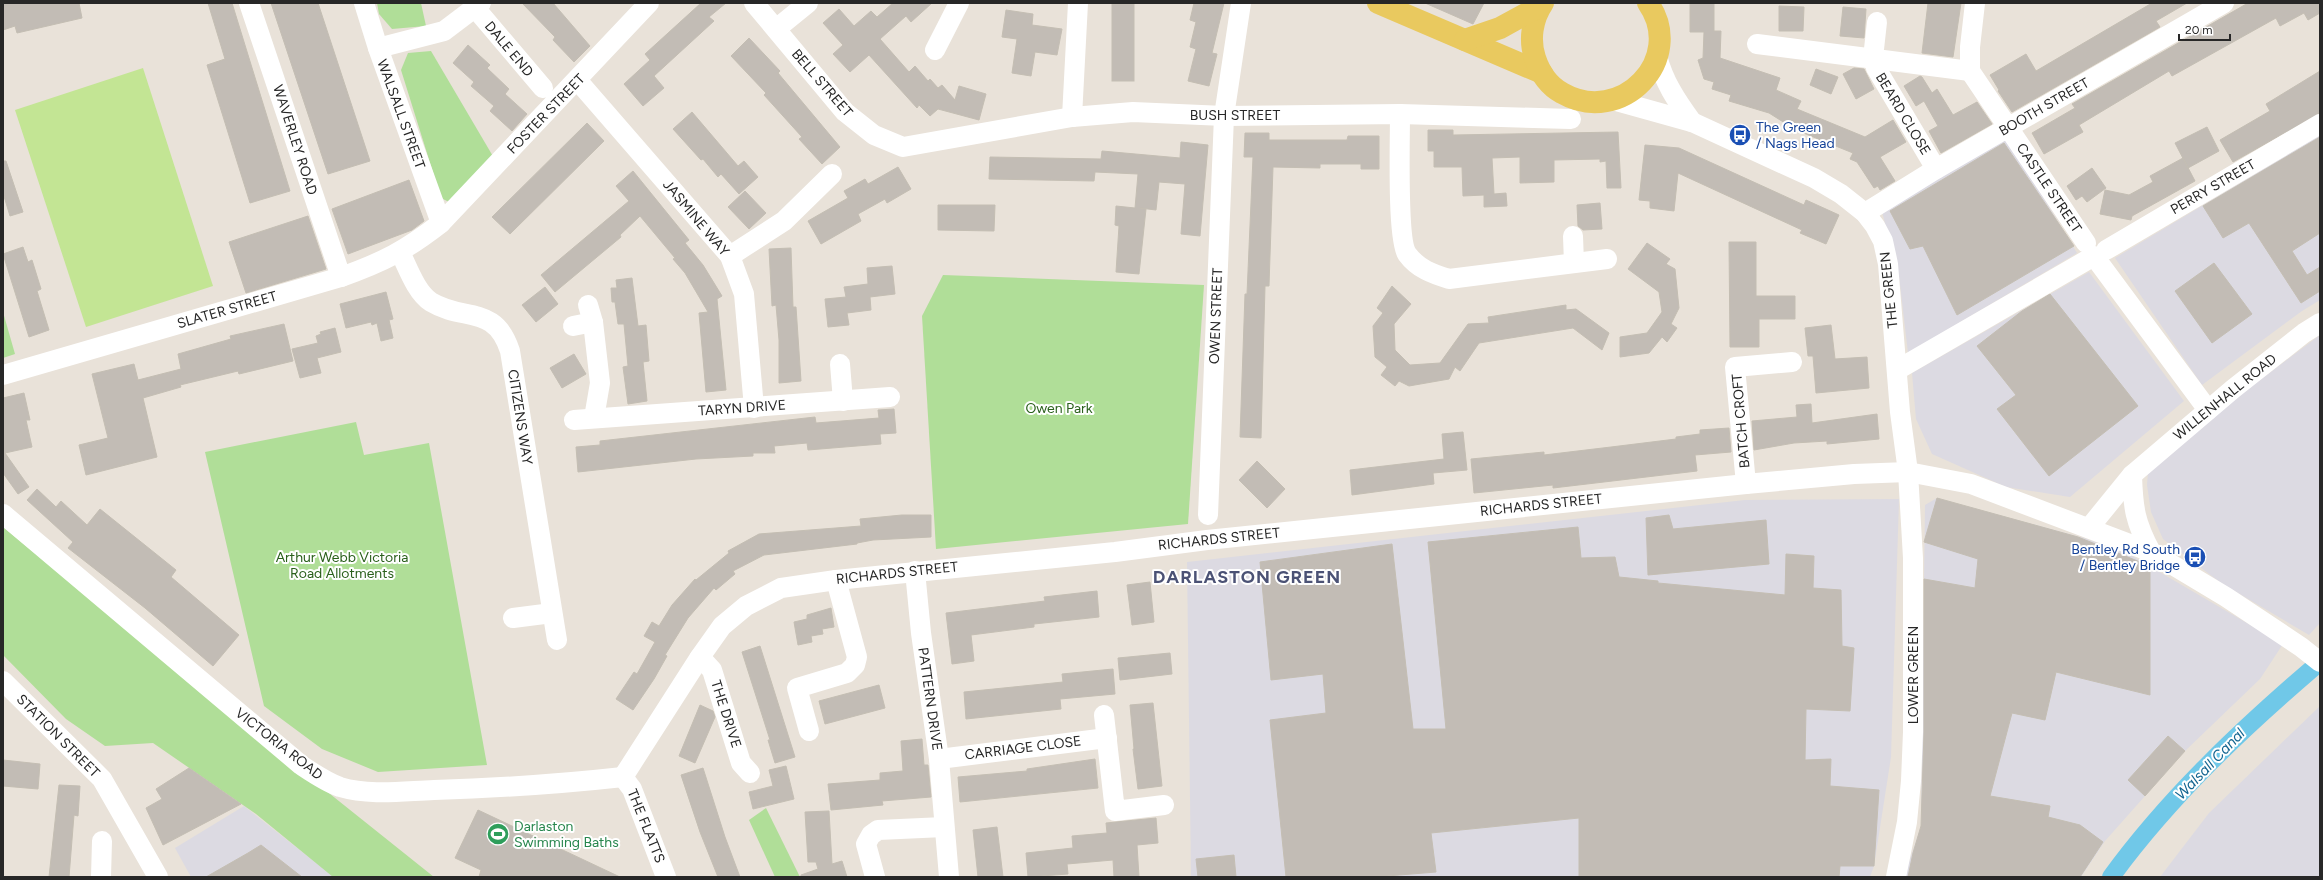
<svg xmlns="http://www.w3.org/2000/svg" width="2323" height="880" font-family="Figtree,sans-serif">
  <style>
    .industrial { fill: #dcdae2 }
    .green { fill: #b0de98 }
    .pitch { fill: #c3e594 }
    .lines { fill: none; stroke-linecap: round; stroke-linejoin: round }
    .canal { stroke: #70c8e8; stroke-width: 18 }
    .building { fill: #c2bcb5; stroke: #c4beb3 }
    .minor { stroke: #fff; stroke-width: 20 }
    .major { stroke: #e9c95f; stroke-width: 22 }
    .labels { text-anchor: middle; dominant-baseline: central; stroke-width: 4; stroke-linejoin: round; paint-order: stroke }
    .street-label { font-size: 14px; fill: #272727; stroke: #fff }
    .transit-label { font-size: 14px; fill: #164399; stroke: #fff; text-anchor: start }
    .park-label { font-size: 14px; fill: #2a601c; stroke: #fff }
    .leisure-label { font-size: 14px; fill: #27864d; stroke: #fff; text-anchor: start }
    .water-label { font-size: 15px; font-style: italic; fill: #136590; stroke: #fff }
    .district-label { font-size: 18px; font-weight: bold; letter-spacing: 1px; fill: #4b5275; stroke: #fff }
  </style>
  <rect width="100%" height="100%" fill="#e9e2d9"/>
  <g class="industrial">
    <path d="M2320,135V300L2302,311L2202,385L2115,258Z"/>
    <path d="M2006,136L2077,253L1908,353L1899,276L1881,208Z"/>
    <path d="M2089,272L2184,401L2070,497L2006,487L1932,454L1916,419L1912,373Z"/>
    <path d="M2320,335V623L2309,635L2221,583L2163,539L2151,512L2147,485L2148,472L2209,418Z"/>
    <path d="M1937,498L2084,538L2132,556L2283,644L2260,679L2185,751L2105,841L2081,877H1904L1921,826L1925,505Z"/>
    <path d="M1899,499L1891,757L1874,866L1870,877H1191L1187,562L1745,500Z"/>
    <path d="M2320,706V877H2160L2209,813Z"/>
    <path d="M244,806L329,873L333,877H191L175,848Z"/>
  </g>
  <g class="green">
    <path d="M377,3H421L426,26L392,29L379,14Z"/>
    <path d="M431,51L494,158L451,203L441,198L401,70L408,53Z"/>
    <path d="M943,275L1204,285L1188,524L936,549L922,316Z"/>
    <path d="M3,312L15,354L3,358Z"/>
    <path d="M356,422L364,455L429,443L487,765L378,772L322,749L264,706L205,452Z"/>
    <path d="M3,527L285,758L434,877H333L256,814L153,743L105,746L66,719L3,655Z"/>
    <path d="M766,808L800,877H775L749,820Z"/>
  </g>
  <path class="pitch" d="M143,68L213,286L86,327L15,110Z"/>
  <g class="lines">
    <path class="canal" d="M2111,877C2170,796 2244,727 2320,662"/>
  </g>
  <g class="building">
    <path d="M3,3H79L82,18L17,33L15,26L3,30Z"/>
    <path d="M208,3H232L290,191L250,203L207,65L225,59Z"/>
    <path d="M271,3H318L370,161L328,174Z"/>
    <path d="M522,3H553L590,46L574,62L553,40L555,37Z"/>
    <path d="M701,3H726L709,17L714,21L654,76L664,88L643,106L624,84L650,60L645,54Z"/>
    <path d="M893,3H932L911,22L906,16L880,39L909,72L915,66L928,81L930,79L938,88L942,85L955,100L959,86L986,94L979,120L938,109L930,116L919,105L917,108L869,55L850,72L833,54L843,45L823,23L839,9L854,26L871,11L877,17Z"/>
    <path d="M1194,3H1224L1212,53L1217,54L1209,86L1188,81L1196,49L1190,47L1196,22L1190,20Z"/>
    <path d="M1425,3H1484L1473,24Z"/>
    <path d="M1690,3H1714V31H1721L1720,58L1780,78L1776,90L1801,101L1797,109L1865,137L1893,120L1906,142L1880,157L1895,181L1880,190L1878,186L1874,188L1857,162L1850,159L1853,153L1796,130L1769,113L1729,101L1731,95L1712,89L1714,82L1704,79L1698,60L1703,58L1704,32H1690Z"/>
    <path d="M1928,3H1961L1953,57L1922,53Z"/>
    <path d="M2152,3H2187L2156,21L2160,27L2012,112L1998,91L1999,90L1990,75L2026,54L2036,71Z"/>
    <path d="M2248,3H2320V13L2308,20L2304,13L2280,26L2276,18L2172,76L2169,71L2079,125L2083,132L2044,154L2032,133L2075,108L2072,104Z"/>
    <rect x="1112" y="4" width="22" height="77"/>
    <path d="M1779,6L1804,7L1803,31H1779Z"/>
    <path d="M1843,7L1866,9L1864,38L1840,36Z"/>
    <path d="M1006,10L1033,14L1032,25L1062,29L1057,55L1035,52L1031,76L1012,73L1017,39L1002,37Z"/>
    <path d="M749,38L780,71L778,73L840,147L822,164L799,139L802,137L764,95L766,93L731,56Z"/>
    <path d="M468,45L490,65L487,68L509,89L505,94L527,114L512,131L490,111L494,106L471,86L474,82L453,63Z"/>
    <path d="M1854,68L1864,69L1874,89L1856,99L1843,74Z"/>
    <path d="M1816,69L1838,77L1831,94L1810,85Z"/>
    <path d="M2320,71V113L2233,162L2220,140L2270,111L2266,104Z"/>
    <path d="M1920,76L1922,77L1932,93L1937,89L1953,115L1977,102L1992,124L1941,153L1929,131L1938,126L1924,101L1916,106L1904,86Z"/>
    <path d="M692,112L738,166L744,161L758,177L739,194L721,174L718,177L703,159L701,160L673,129Z"/>
    <path d="M587,123L604,141L510,234L492,217Z"/>
    <path d="M2207,127L2219,151L2188,168L2175,143Z"/>
    <path d="M1428,130H1453V135L1618,132L1621,188H1607L1606,161L1600,162V159L1554,160V182L1520,183V157L1492,158L1494,194L1506,193L1507,206L1484,207V195L1463,196L1462,167H1434V151H1428Z"/>
    <path d="M1245,133H1269V140H1347L1348,136H1379V169H1361V164H1320V168L1273,167L1269,286H1265L1261,438L1240,437L1245,294H1247L1253,157H1244Z"/>
    <path d="M2320,137V233L2292,251L2307,275L2320,267V291L2301,303L2249,223L2223,238L2203,206Z"/>
    <path d="M1181,142L1208,145L1200,236L1181,234L1185,184L1159,182L1156,210L1140,208L1146,209L1139,274L1116,272L1119,226L1115,225L1116,206L1135,208L1138,174L1095,172L1094,181L989,179L990,157L1101,159L1102,151L1180,158Z"/>
    <path d="M2004,143L2074,246L1957,315L1923,246L1910,249L1890,211Z"/>
    <path d="M1645,145L1679,148L1804,205L1806,200L1839,215L1826,244L1800,233L1802,230L1678,173L1674,211L1650,208V201L1639,200Z"/>
    <path d="M2183,158L2195,181L2132,216L2131,220L2100,214L2105,190L2129,195L2153,182L2150,176Z"/>
    <path d="M3,161H6L23,212L10,216L3,193Z"/>
    <path d="M898,167L911,189L887,203L885,199L858,214L861,221L821,244L808,221L848,198L844,191L865,179L868,184Z"/>
    <path d="M2092,168L2106,188L2087,202L2082,196L2076,200L2067,186Z"/>
    <path d="M633,171L689,240L685,243L703,265L722,296L717,299L726,390L706,392L699,313L708,312L685,273L673,259L675,258L640,216L620,235L621,237L555,292L541,275L629,201L616,186Z"/>
    <path d="M409,180L424,221L412,230L348,254L332,209Z"/>
    <path d="M745,191L766,213L749,229L728,207Z"/>
    <path d="M1600,203L1602,229L1583,230L1578,226L1577,205Z"/>
    <path d="M938,205H995L994,231L938,230Z"/>
    <path d="M308,216L326,269L246,293L229,242Z"/>
    <path d="M1729,242H1756V296H1795V319H1759V347H1730Z"/>
    <path d="M1647,243L1670,259L1666,264L1675,269L1679,308L1671,324L1677,328L1667,342L1662,337L1649,353L1620,357V337L1647,333L1662,312L1659,292L1628,269Z"/>
    <path d="M23,247L28,262L32,260L41,289L37,291L49,330L29,337L3,254Z"/>
    <path d="M791,248L793,307H796L801,381L779,383V340L776,305L772,306L769,249Z"/>
    <path d="M2214,263L2252,314L2212,343L2175,291Z"/>
    <path d="M892,266L895,294L870,297L871,310L847,313L849,325L828,327L825,299L846,297L844,287L868,284L867,268Z"/>
    <path d="M632,278L638,326L646,325L649,361L643,362L647,401L628,404L623,367L628,366L624,324H618L615,302H612L611,288H617L616,280Z"/>
    <path d="M1392,286L1411,304L1394,324L1395,350L1410,365L1440,363L1468,324L1489,323L1488,317L1566,305V310L1576,309L1609,333L1602,350L1573,328L1479,343L1460,371L1455,367L1449,379L1409,386L1399,381L1395,386L1381,375L1387,367L1375,357L1373,326L1383,313L1377,308Z"/>
    <path d="M545,287L558,304L536,322L522,305Z"/>
    <path d="M386,292L393,319L389,320L393,338L381,341L377,323L372,325L371,322L346,328L340,304Z"/>
    <path d="M2050,294L2138,406L2049,476L1997,409L2016,395L1977,346L2022,311Z"/>
    <path d="M284,324L293,361L239,374L238,371L180,385L181,387L143,398L157,457L86,475L79,445L108,438L92,374L134,364L138,380L181,369L178,354L231,339L230,336Z"/>
    <path d="M1831,325L1835,359L1867,357L1869,388L1816,393L1813,356H1808L1805,328Z"/>
    <path d="M335,328L341,352L317,358L321,373L300,378L292,349L318,343L316,336L321,334L320,332Z"/>
    <path d="M574,354L586,374L562,388L550,368Z"/>
    <path d="M24,393L30,420H26L32,447L5,453L29,487L18,494L3,473V398Z"/>
    <path d="M1811,404L1812,423L1877,414L1879,439L1827,444V441L1794,443L1754,450L1752,421L1797,417L1796,405Z"/>
    <path d="M894,409L896,433L880,434L881,444L808,450L807,443L774,446L775,453H753V456L696,459L578,472L576,447L600,445V441L815,417L816,423L879,418L878,410Z"/>
    <path d="M1729,428L1731,452L1695,455L1697,471L1553,488V485L1474,493L1471,459L1544,452V455L1611,447L1676,439V437L1700,434V430Z"/>
    <path d="M1463,432L1467,470L1433,473L1434,484L1352,495L1350,470L1444,459L1442,434Z"/>
    <path d="M1257,461L1285,489L1267,508L1239,480Z"/>
    <path d="M37,489L56,507L61,501L87,525L100,509L176,570L171,577L239,635L213,666L145,608L68,548L73,542L27,500Z"/>
    <path d="M1937,498L2078,537L2150,566V695L2056,672L2045,720L2012,713L1990,796L2050,806L2048,817L2080,825L2103,842L2080,877H1908L1913,853L1921,826L1924,732V579L1975,588L1978,559L1924,542Z"/>
    <path d="M902,515H931V537L873,540L857,543V544L764,555L733,571L735,574L716,590L714,588L688,618L665,655L667,656L654,679L633,710L616,699L634,672L637,674L655,642L644,636L652,622L659,626L672,605L695,579L696,580L729,553L728,551L759,534L861,526L860,519Z"/>
    <path d="M1669,515L1673,529L1766,520L1769,564L1648,575L1646,518Z"/>
    <path d="M1578,527L1581,558L1615,557L1619,577L1658,581V583L1785,595L1786,554L1814,556L1813,588L1841,590L1842,646L1854,648L1850,711L1806,709L1805,760L1831,759L1830,786L1879,790L1874,866H1840L1839,877H1579V818L1431,833L1436,872L1375,877H1286L1270,720L1326,713L1323,674L1271,680L1260,562L1392,544L1413,729H1446L1428,542Z"/>
    <path d="M1150,582L1154,622L1132,625L1127,585Z"/>
    <path d="M1097,591L1099,617L1034,624V627L971,635L974,661L952,664L946,613L1045,601L1044,597Z"/>
    <path d="M831,608L834,627L822,629L823,634L811,636L812,642L798,645L794,622L807,619V615Z"/>
    <path d="M760,646L795,757L775,763L768,740H770L742,652Z"/>
    <path d="M1170,653L1172,674L1120,680L1118,658Z"/>
    <path d="M1113,669L1115,694L1060,699L1061,709L966,719L964,692L1063,682L1062,674Z"/>
    <path d="M879,685L885,708L825,724L819,701Z"/>
    <path d="M1153,703L1162,786L1138,789L1133,749H1134L1130,705Z"/>
    <path d="M700,705L713,711L715,717L695,763L679,756Z"/>
    <path d="M2168,736L2185,751L2145,796L2128,780Z"/>
    <path d="M922,739L924,765H928L931,797L882,801L883,805L831,810L828,784L880,780V773L903,771L901,741Z"/>
    <path d="M1095,759L1098,788L960,802L958,777L1027,771V769Z"/>
    <path d="M3,760L40,764L38,789L3,786Z"/>
    <path d="M786,766L794,799L753,809L749,792L773,786L769,770Z"/>
    <path d="M189,768L241,804L163,845L146,808L162,799L156,789Z"/>
    <path d="M703,768L725,837L740,877H718L700,832L681,775Z"/>
    <path d="M59,785L80,786L78,816L74,815L69,877H49Z"/>
    <path d="M478,810L620,877H479L481,870L455,858Z"/>
    <path d="M829,811L832,864L842,861L847,877H801V875L818,869L816,862H808L805,812Z"/>
    <path d="M1156,818L1158,843L1137,845L1139,877H1114L1113,860L1067,864L1068,874L1028,877L1026,853L1073,848L1072,836L1107,833L1106,823Z"/>
    <path d="M997,827L1003,877H978L973,830Z"/>
    <path d="M261,845L302,877H206L248,853Z"/>
    <path d="M1234,855L1236,877H1198L1196,859Z"/>
  </g>
  <g class="lines">
    <g class="minor">
      <path d="M249,3L341,277"/>
      <path d="M364,3L378,48L441,223"/>
      <path d="M754,3L845,112L874,135L903,147L1072,117L1133,112L1224,116L1400,114L1571,119"/>
      <path d="M1975,3L1970,47V71L2086,243"/>
      <path d="M476,9L543,88"/>
      <path d="M1877,22L1873,58L1876,68L1936,169"/>
      <path d="M776,29L808,3"/>
      <path d="M1757,44L1970,71"/>
      <path d="M378,48L444,31L481,3"/>
      <path d="M935,50L959,3"/>
      <path d="M1657,56C1664,82 1676,100 1692,122"/>
      <path d="M578,81L730,256L744,294L754,408"/>
      <path d="M1613,100L1692,122L1814,178L1841,194L1865,213L1875,226L1883,241L1888,264L1900,412L1908,472L1913,558V732L1911,781L1907,822L1896,877"/>
      <path d="M1400,114C1400,138 1397,239 1407,254C1418,269 1433,274 1449,279L1607,259"/>
      <path d="M1072,117L1078,3"/>
      <path d="M1865,213L1936,169L2224,3"/>
      <path d="M1573,236L1574,263"/>
      <path d="M2106,250L2320,124"/>
      <path d="M400,252C408,268 416,292 431,302C464,322 495,304 510,351L557,640"/>
      <path d="M730,256L784,221L832,174"/>
      <path d="M588,305L593,322L600,383L594,418"/>
      <path d="M573,326L593,322"/>
      <path d="M840,364L843,401"/>
      <path d="M1897,370L2094,256L2208,410"/>
      <path d="M3,375L341,277C383,262 405,251 441,223L649,3"/>
      <path d="M574,420L890,397"/>
      <path d="M2132,475C2133,508 2135,522 2151,552"/>
      <path d="M1746,484L1735,367L1792,362"/>
      <path d="M3,514L301,765C313,773 326,782 340,787C370,796 404,791 434,790C498,788 560,784 623,777"/>
      <path d="M1208,515L1224,116L1241,3"/>
      <path d="M2089,528L2132,475L2233,389L2304,333L2320,323"/>
      <path d="M915,571L921,633L939,759L949,877"/>
      <path d="M513,618L552,613"/>
      <path d="M700,657L712,670L741,763L750,773"/>
      <path d="M3,681L102,779L158,877"/>
      <path d="M1104,715L1115,811L1164,805"/>
      <path d="M809,731L797,688L847,673L855,665L857,657L836,580"/>
      <path d="M939,759L1107,738"/>
      <path d="M623,777L700,657L722,626L746,606L781,588L836,580L1115,552L1207,540L1746,484L1854,474L1908,472L1971,484L2151,552L2226,597L2301,647L2320,662"/>
      <path d="M623,777L632,789L666,877"/>
      <path d="M101,877L102,841"/>
      <path d="M875,877L866,844L871,835L878,830L944,827"/>
    </g>
    <g class="major">
      <path d="M1378,3L1542,73"/>
      <path d="M1543,3C1532,19 1529,40 1535,58C1540,73 1549,86 1562,93C1621,127 1687,59 1648,3"/>
      <path d="M1465,40L1500,28L1540,6"/>
    </g>
  </g>
  <defs>
    <g id="bus-disc" transform="scale(1.15)"><circle r="9.5" fill="#1a4fb4" stroke="#fff"/><path d="M-5-6H5V4H4V6H2V4H-2V6H-4V4H-5ZM-3.5-4V0h7V-4ZM-3.5 1.2v1.5H-2V1.2ZM2 1.2v1.5H3.5V1.2Z" fill="#fff"/></g>
    <g id="stadium-disc" transform="scale(1.15)"><circle r="9.5" fill="#2e9e5b" stroke="#fff"/><path d="M0-5a6.5 5 0 1 0 0 10a6.5 5 0 1 0 0-10ZM-3.5-1.8h7v3.6h-7Z" fill="#fff"/></g>
  </defs>
  <g fill-rule="evenodd">
    <use href="#bus-disc" x="1740" y="135"/>
    <use href="#bus-disc" x="2195" y="557"/>
    <use href="#stadium-disc" x="498" y="834"/>
  </g>
  <g class="labels">
    <g class="street-label">
      <text transform="translate(509 49) rotate(50)">DALE END</text>
      <text transform="translate(822 83) rotate(49)">BELL STREET</text>
      <text transform="translate(2044 107) rotate(-30)">BOOTH STREET</text>
      <text transform="translate(401 114) rotate(70)">WALSALL STREET</text>
      <text transform="translate(546 114) rotate(-46)">FOSTER STREET</text>
      <text transform="translate(1903 114) rotate(59)">BEARD CLOSE</text>
      <text x="1235" y="115">BUSH STREET</text>
      <text transform="translate(295 140) rotate(72)">WAVERLEY ROAD</text>
      <text transform="translate(2213 187) rotate(-30)">PERRY STREET</text>
      <text transform="translate(2049 188) rotate(56)">CASTLE STREET</text>
      <text transform="translate(696 218) rotate(50)">JASMINE WAY</text>
      <text transform="translate(1889 290) rotate(-96)">THE GREEN</text>
      <text transform="translate(227 310) rotate(-16)">SLATER STREET</text>
      <text transform="translate(1216 316) rotate(-88)">OWEN STREET</text>
      <text transform="translate(2225 397) rotate(-39)">WILLENHALL ROAD</text>
      <text transform="translate(742 408) rotate(-4)">TARYN DRIVE</text>
      <text transform="translate(520 417) rotate(81)">CITIZENS WAY</text>
      <text transform="translate(1741 421) rotate(-95)">BATCH CROFT</text>
      <text transform="translate(1541 505) rotate(-6)">RICHARDS STREET</text>
      <text transform="translate(1219 539) rotate(-6)">RICHARDS STREET</text>
      <text transform="translate(897 573) rotate(-6)">RICHARDS STREET</text>
      <text transform="translate(1913 675) rotate(-90)">LOWER GREEN</text>
      <text transform="translate(930 699) rotate(82)">PATTERN DRIVE</text>
      <text transform="translate(726 714) rotate(72)">THE DRIVE</text>
      <text transform="translate(58 736) rotate(45)">STATION STREET</text>
      <text transform="translate(279 744) rotate(38)">VICTORIA ROAD</text>
      <text transform="translate(1023 748) rotate(-7)">CARRIAGE CLOSE</text>
      <text transform="translate(646 826) rotate(68)">THE FLATTS</text>
    </g>
    <g class="transit-label">
      <text x="1756" y="127">The Green<tspan x="1756" dy="16">/ Nags Head</tspan></text>
      <text x="2180" y="549" text-anchor="end">Bentley Rd South<tspan x="2180" dy="16">/ Bentley Bridge</tspan></text>
    </g>
    <g class="park-label">
      <text x="1059" y="408">Owen Park</text>
      <text x="342" y="557">Arthur Webb Victoria<tspan x="342" dy="16">Road Allotments</tspan></text>
    </g>
    <g class="leisure-label">
      <text x="514" y="826">Darlaston<tspan x="514" dy="16">Swimming Baths</tspan></text>
    </g>
    <g class="water-label">
      <text transform="translate(2210 764) rotate(-46)">Walsall Canal</text>
    </g>
    <g class="district-label">
      <text x="1247" y="577">DARLASTON GREEN</text>
    </g>
  </g>
  <rect width="2323" height="880" fill="none" stroke="#272727" stroke-width="8"/>
  <path d="M2179 34v6h51v-6" fill="none" stroke="#272727" stroke-width="2"/>
  <text x="2185" y="34" font-size="12" fill="#272727" stroke="#ffffff" stroke-width="3" paint-order="stroke">20 m</text>
</svg>
